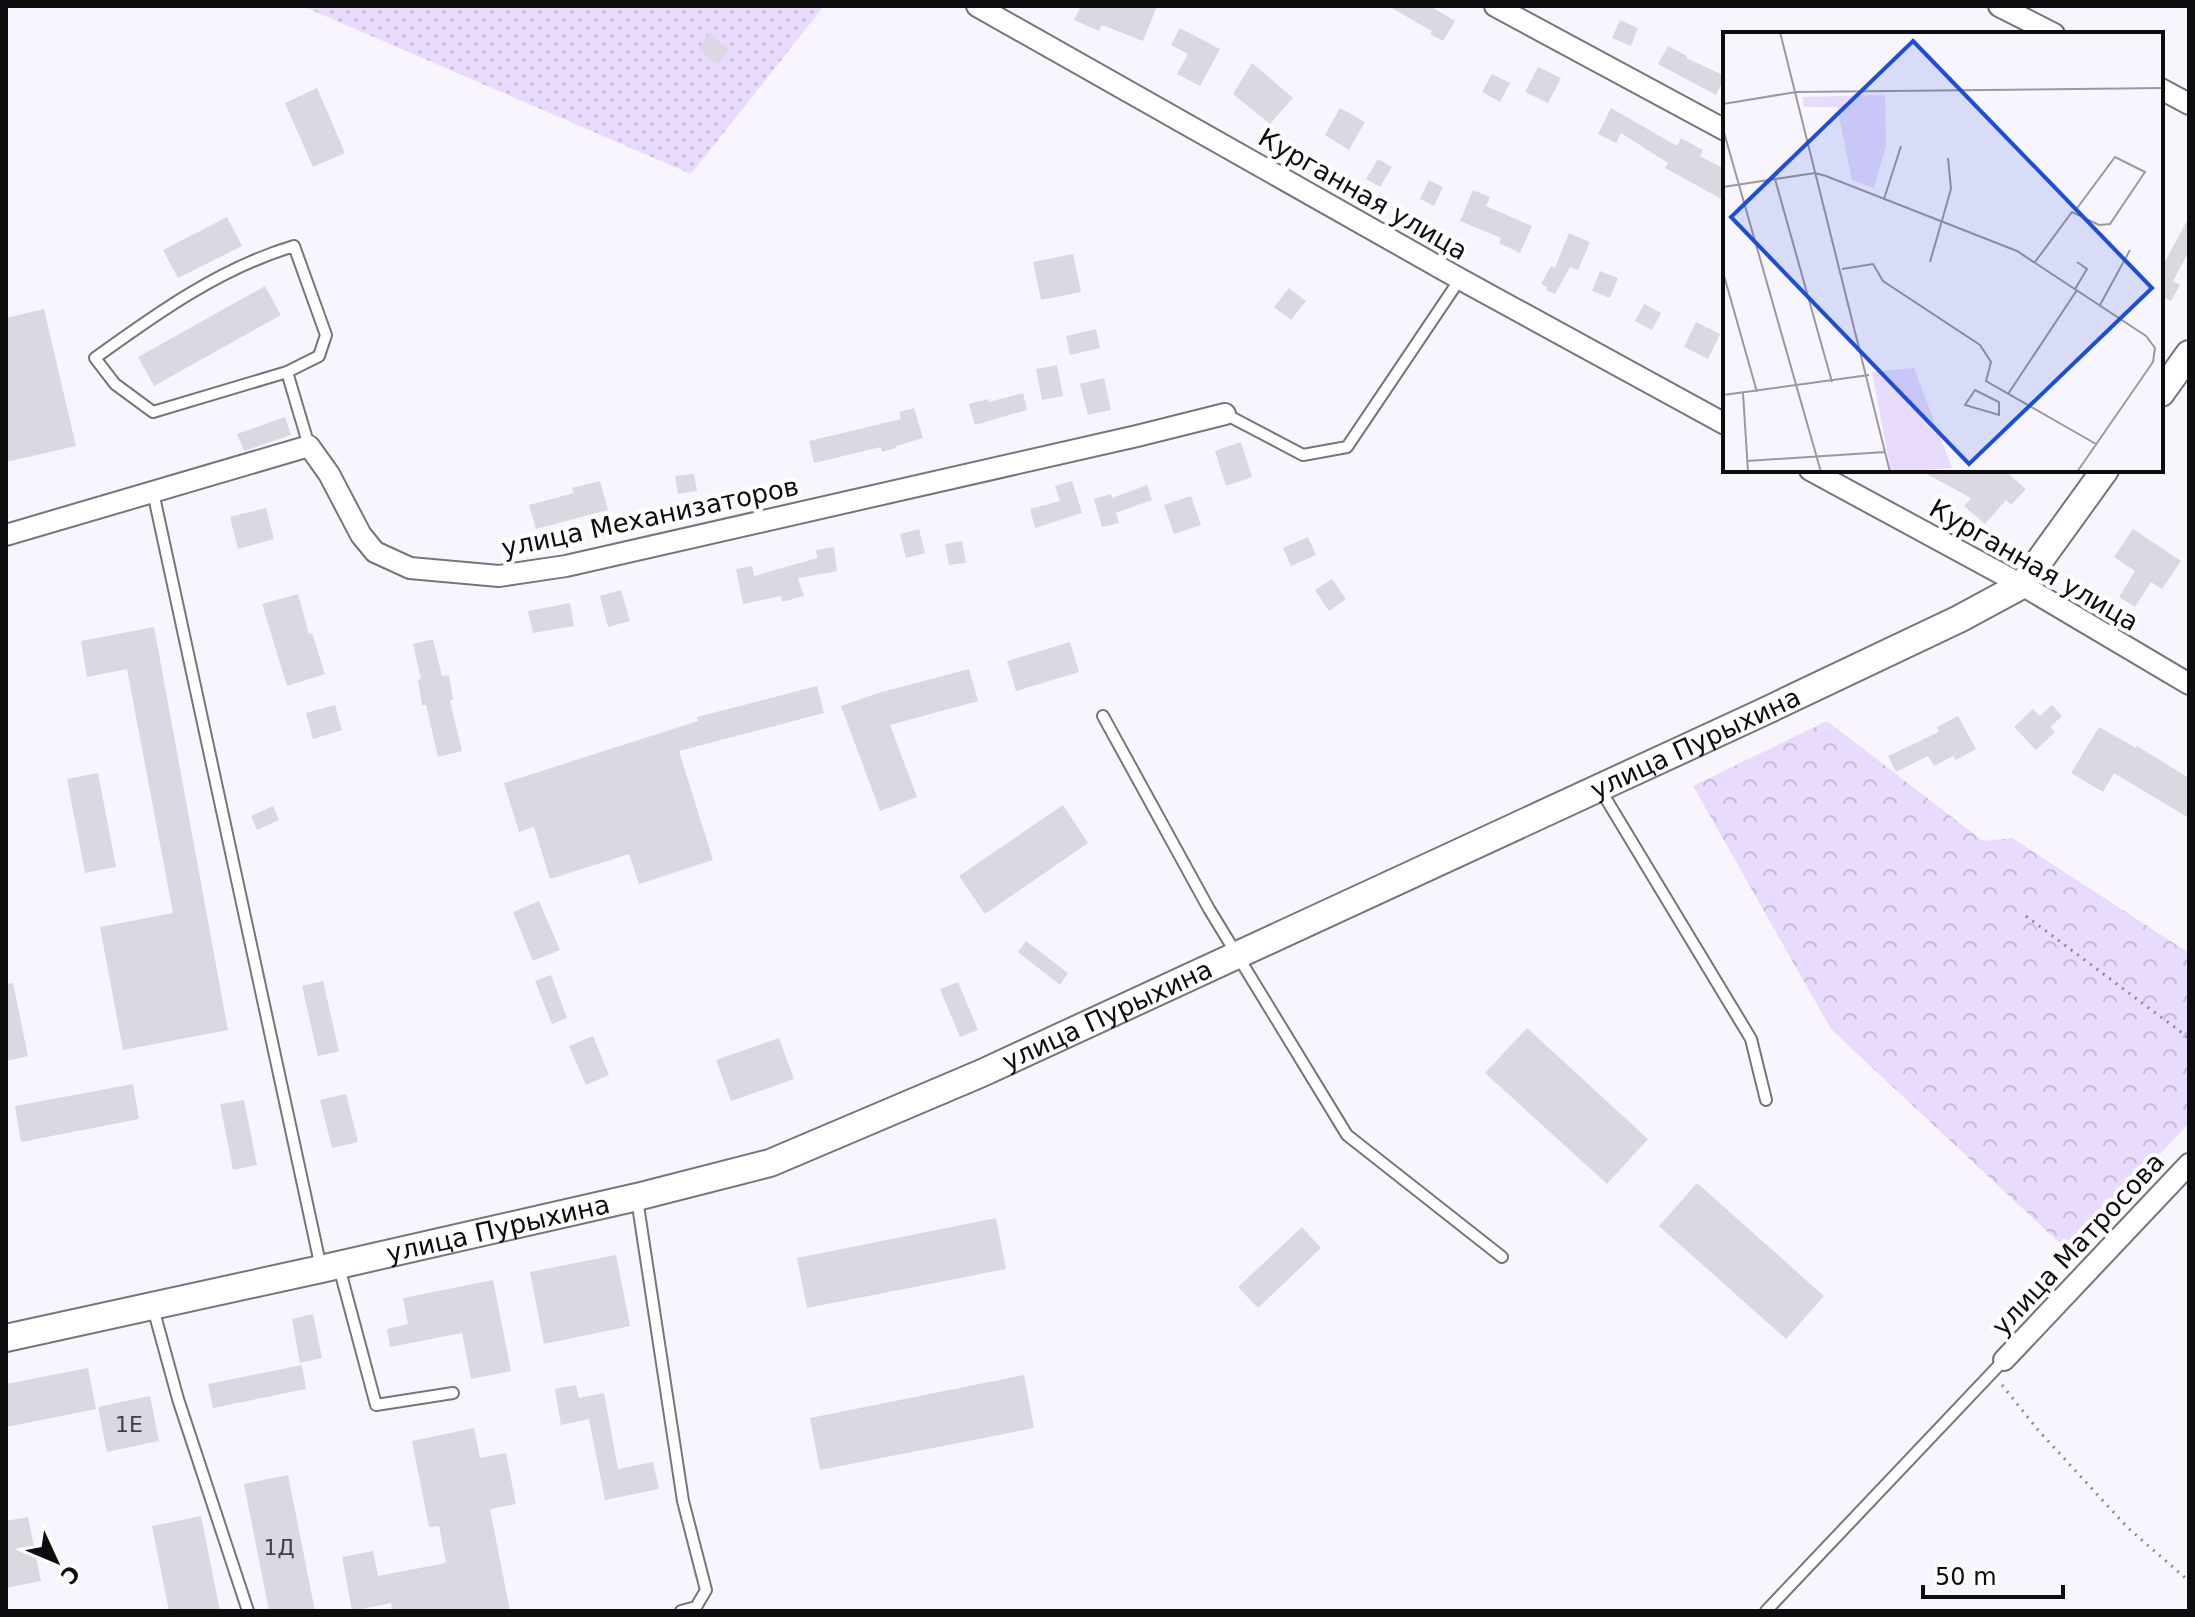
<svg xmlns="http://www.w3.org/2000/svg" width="2195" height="1617" font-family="'DejaVu Sans',sans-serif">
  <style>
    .forest { fill: url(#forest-crowns) }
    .park { fill: url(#park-dots) }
    .building { fill: #dbd8e1 }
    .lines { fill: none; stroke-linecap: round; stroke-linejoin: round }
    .service-casing { stroke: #77747c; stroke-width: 14 }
    .minor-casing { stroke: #77747c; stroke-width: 24 }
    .tertiary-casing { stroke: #77747c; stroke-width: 30 }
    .path { stroke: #8c8990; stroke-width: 3; stroke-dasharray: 2 6; stroke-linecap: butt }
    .service { stroke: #fff; stroke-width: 10 }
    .minor { stroke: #fff; stroke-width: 20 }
    .tertiary { stroke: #fff; stroke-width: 26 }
    .labels { text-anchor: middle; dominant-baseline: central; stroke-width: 8; stroke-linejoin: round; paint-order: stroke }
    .number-label { font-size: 22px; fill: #403f44 }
    .street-label { font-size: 26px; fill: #0d0c0f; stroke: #fff }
    .inset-road { fill: none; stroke: #9b989f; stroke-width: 2 }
    .view { fill: #1d4ed8; fill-opacity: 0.15; stroke: #1d4ed8; stroke-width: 4 }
    .inset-edge { fill: none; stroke: #0d0c0f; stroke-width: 4 }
  </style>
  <defs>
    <pattern id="forest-crowns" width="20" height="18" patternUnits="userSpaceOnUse" patternTransform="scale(2)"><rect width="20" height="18" fill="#e8dbfe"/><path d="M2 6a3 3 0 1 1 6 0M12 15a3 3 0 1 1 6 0" fill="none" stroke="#c6bbd8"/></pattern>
    <pattern id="park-dots" width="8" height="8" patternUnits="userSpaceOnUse" patternTransform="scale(2)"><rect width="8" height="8" fill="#e8dbfe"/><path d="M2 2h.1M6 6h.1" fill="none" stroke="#c6bbd8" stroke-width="1.8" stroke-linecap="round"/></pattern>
  </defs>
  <rect width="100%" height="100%" fill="#f9f5ff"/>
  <path class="forest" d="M1827,721L1983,841L2012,838L2189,953V1123L2069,1252L1831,1029L1693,786Z"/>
  <path class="park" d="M302,6H824L691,174Z"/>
  <g class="building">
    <path d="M1081,6H1157L1143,41L1102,25L1099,31L1074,20Z"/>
    <path d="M1388,6H1430L1455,21L1443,41L1430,34L1432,31Z"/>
    <path d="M1620,20L1638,28L1631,46L1612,38Z"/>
    <path d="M1180,28L1220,49L1200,86L1177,74L1188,54L1171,45Z"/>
    <path d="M709,34L729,49L718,64L698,49Z"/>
    <path d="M1668,46L1687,56L1686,58L1725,76L1716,95L1658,64Z"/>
    <path d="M1252,63L1293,98L1270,124L1233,94Z"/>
    <path d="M1538,67L1561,78L1548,103L1525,92Z"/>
    <path d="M1492,74L1510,83L1500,102L1482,92Z"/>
    <path d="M317,88L345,153L313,167L285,103Z"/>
    <path d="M1340,108L1365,122L1349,150L1325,135Z"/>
    <path d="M1611,108L1677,146L1681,138L1703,150L1700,156L1725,169V201L1665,168L1668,163L1621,133L1616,143L1598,134Z"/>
    <path d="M1378,159L1392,167L1380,187L1366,179Z"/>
    <path d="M1429,180L1443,187L1434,206L1420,199Z"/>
    <path d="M1473,190L1490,197L1486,206L1532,226L1520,253L1499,243L1501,238L1460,221Z"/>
    <path d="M227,217L242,246L178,278L163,250Z"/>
    <path d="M2189,217V251L2173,281L2180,285L2171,301L2164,298L2161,303V269Z"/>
    <path d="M1569,233L1590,242L1578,270L1570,267L1555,294L1546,290L1547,287L1541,284L1551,266L1555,268Z"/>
    <path d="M1073,254L1081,292L1041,300L1033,262Z"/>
    <path d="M1600,271L1618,278L1610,298L1592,291Z"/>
    <path d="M265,286L281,315L154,386L138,357Z"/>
    <path d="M1289,288L1306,301L1291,320L1274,307Z"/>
    <path d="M1644,304L1661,313L1652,330L1635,321Z"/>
    <path d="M44,309L76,446L6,462V318Z"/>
    <path d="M1696,322L1720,334L1708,359L1684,347Z"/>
    <path d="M1096,329L1100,348L1070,355L1066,336Z"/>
    <path d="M1057,365L1063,396L1042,400L1036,369Z"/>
    <path d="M1104,378L1111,410L1088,415L1080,384Z"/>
    <path d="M1023,393L1027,410L975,425L969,404L988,399L989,402Z"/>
    <path d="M914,408L923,438L896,446V448L882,452L881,447L814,463L809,441L901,419L899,412Z"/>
    <path d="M285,417L291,435L244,451L237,434Z"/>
    <path d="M1241,442L1252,477L1226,486L1215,451Z"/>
    <path d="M1919,470H2004L2026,489L2011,505L2006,500L1985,524L1964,506L1971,498Z"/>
    <path d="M694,474L697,491L678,494L675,476Z"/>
    <path d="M600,481L608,510L536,529L529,505L574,493L572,488Z"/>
    <path d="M1072,481L1082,513L1035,528L1030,509L1060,501L1055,486Z"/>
    <path d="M1147,485L1152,500L1116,513L1119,523L1102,527L1094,499L1111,494L1112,498Z"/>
    <path d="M1191,496L1201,525L1174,534L1164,505Z"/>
    <path d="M266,508L274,539L238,549L230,517Z"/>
    <path d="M919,529L925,553L906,558L900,534Z"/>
    <path d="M2133,529L2181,561L2162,589L2151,582L2135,607L2119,597L2135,571L2114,557Z"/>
    <path d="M1308,537L1316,555L1291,566L1283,548Z"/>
    <path d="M962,541L966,563L949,565L945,544Z"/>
    <path d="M834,547L837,571L798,578L804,596L782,602L781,596L743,604L736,569L752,566L754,576L817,558L816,550Z"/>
    <path d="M1332,579L1346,599L1329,611L1315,590Z"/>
    <path d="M621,590L630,621L608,627L600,596Z"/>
    <path d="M298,594L309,634L312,633L325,674L287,686L262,604Z"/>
    <path d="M570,603L574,626L533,633L528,611Z"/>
    <path d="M154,627L228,1030L123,1050L100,927L173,913L127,669L87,677L81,641Z"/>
    <path d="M433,639L442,676L449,675L453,700L450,701L462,751L438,757L426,705H422L418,680L421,679L413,644Z"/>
    <path d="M1070,642L1079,672L1016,691L1007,661Z"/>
    <path d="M969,669L978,701L890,725L917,797L880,811L841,706L878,693Z"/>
    <path d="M817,686L824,713L679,751L713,860L639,884L629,854L550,879L534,827L519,832L504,783L698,721L697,717Z"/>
    <path d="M335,705L342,730L313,739L306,713Z"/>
    <path d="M2052,705L2062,716L2050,727L2055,732L2036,750L2014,727L2033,709L2040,716Z"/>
    <path d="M1958,716L1976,749L1956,760L1953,756L1934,766L1928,756L1896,772L1888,756L1939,732L1937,727Z"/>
    <path d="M2099,727L2136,748L2137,746L2189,778V818L2114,773L2103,792L2071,773Z"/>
    <path d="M98,773L116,867L85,873L67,779Z"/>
    <path d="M1063,805L1088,843L985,914L959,876Z"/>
    <path d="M273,806L279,820L257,830L251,816Z"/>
    <path d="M539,901L560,950L533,961L513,912Z"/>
    <path d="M1026,941L1068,973L1060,985L1018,952Z"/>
    <path d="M551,975L567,1018L552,1024L535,981Z"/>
    <path d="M323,981L339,1051L318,1056L302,986Z"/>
    <path d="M958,982L978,1030L960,1037L940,989Z"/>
    <path d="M13,983L28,1056L6,1061V984Z"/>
    <path d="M1527,1028L1648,1139L1607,1184L1485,1073Z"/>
    <path d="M593,1036L609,1075L586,1085L569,1046Z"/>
    <path d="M779,1038L794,1079L731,1101L716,1060Z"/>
    <path d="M133,1084L139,1119L21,1142L15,1106Z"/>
    <path d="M346,1094L358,1142L332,1148L320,1100Z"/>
    <path d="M244,1100L257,1165L233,1170L220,1104Z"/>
    <path d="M1697,1183L1824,1296L1786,1339L1659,1226Z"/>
    <path d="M996,1218L1006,1269L807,1308L797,1258Z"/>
    <path d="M1302,1227L1321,1248L1258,1308L1238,1287Z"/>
    <path d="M616,1255L630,1326L544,1344L530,1272Z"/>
    <path d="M493,1280L511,1371L471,1379L462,1333L390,1347L387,1329L408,1324L403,1298Z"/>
    <path d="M313,1314L322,1358L300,1363L292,1319Z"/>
    <path d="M302,1365L306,1389L213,1408L208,1384Z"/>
    <path d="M88,1368L96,1409L6,1427V1384Z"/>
    <path d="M1024,1375L1034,1428L820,1470L810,1418Z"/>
    <path d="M576,1385L579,1398L604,1393L618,1469L653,1462L659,1489L605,1500L589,1419L561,1425L555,1389Z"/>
    <path d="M150,1396L159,1441L107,1452L98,1407Z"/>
    <path d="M474,1428L480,1458L506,1453L516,1504L490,1509L510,1611H392L391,1603L352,1611L342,1557L373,1551L378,1576L446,1563L439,1526L429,1527L412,1441Z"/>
    <path d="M288,1475L315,1611H269L244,1484Z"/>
    <path d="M201,1516L220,1611H169L152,1526Z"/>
    <path d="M28,1517L41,1581L6,1588V1521Z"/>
  </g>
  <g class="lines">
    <g class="service-casing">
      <g id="service">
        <path d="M294,246L326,335L319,356L287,372L153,412L115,384L95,358C156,314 220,268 294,246Z"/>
        <path d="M287,372L309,446"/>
        <path d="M1225,414L1303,455L1347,447L1460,279"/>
        <path d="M153,492L321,1268"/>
        <path d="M1103,716L1209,909L1347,1135L1502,1257"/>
        <path d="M1600,789L1751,1039L1766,1100"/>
        <path d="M637,1199L683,1501L706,1590L696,1607L681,1611"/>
        <path d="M339,1267L376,1405L453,1393"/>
        <path d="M153,1308L178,1399L248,1611"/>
        <path d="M1766,1611L2004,1360"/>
      </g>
    </g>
    <g class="minor-casing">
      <g id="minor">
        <path d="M977,6L1460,279L1725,424"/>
        <path d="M1495,6L1725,130"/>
        <path d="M1999,6L2054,34"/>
        <path d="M2161,89L2189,104"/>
        <path d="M1810,470L2022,585L2189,684"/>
        <path d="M6,535L309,446L329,474L361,535L375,552L410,568L499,576L566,566L1137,436L1225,414"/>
        <path d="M2004,1360L2189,1164"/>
      </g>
    </g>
    <g class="tertiary-casing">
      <g id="tertiary">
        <path d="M2161,393L2189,354"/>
        <path id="s1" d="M6,1338L321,1269L637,1197L770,1163L982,1073L1759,714L1959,619L2022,585L2105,470"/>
      </g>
    </g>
    <g class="path">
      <path d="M2026,916L2189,1038"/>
      <path d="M2002,1385L2038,1430L2128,1528L2189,1581"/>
    </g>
    <use href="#service" class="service"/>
    <use href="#minor" class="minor"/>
    <use href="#tertiary" class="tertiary"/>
  </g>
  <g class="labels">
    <g class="number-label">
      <text x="129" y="1424">1Е</text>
      <text x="279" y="1547">1Д</text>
    </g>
    <g class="street-label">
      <text transform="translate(1363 194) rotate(30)">Курганная улица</text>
      <text transform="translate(650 517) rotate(-12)">улица Механизаторов</text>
      <text transform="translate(2034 565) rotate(30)">Курганная улица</text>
      <text stroke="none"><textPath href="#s1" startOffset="1800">улица Пурыхина</textPath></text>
      <text stroke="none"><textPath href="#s1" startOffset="1152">улица Пурыхина</textPath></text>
      <text stroke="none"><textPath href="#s1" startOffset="504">улица Пурыхина</textPath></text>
      <text transform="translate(2078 1244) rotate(-47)">улица Матросова</text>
    </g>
  </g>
  <g transform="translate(1723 32)">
    <rect width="440" height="440" fill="#f9f5ff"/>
    <path d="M162,63L163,114L151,156L129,148L114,75H81L79,65Z" fill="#e8dbfe"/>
    <path d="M191,336L229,436L168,440L149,340Z" fill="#e8dbfe"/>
    <path class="inset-road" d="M57,0L167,440M0,72L73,60L440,56M0,97L98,440M52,147L109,350M0,155L92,141L103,144L294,219L423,304L432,316L430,330L354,440M161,167L178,114M207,230L228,157L225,126M312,230L349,180L376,193L387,192L422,140L392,125L352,179M119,237L150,232L160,249L257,313L268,330L263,349L373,412M0,240L34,360M352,257L364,237L354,230M377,273L407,218M252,358L276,370V383L242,373ZM20,361L25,440M285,362L354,258M0,363L146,343M24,429L162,420"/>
    <path class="view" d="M190,9L429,256L246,432L8,185Z"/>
    <rect width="440" height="440" class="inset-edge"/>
  </g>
  <rect width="2195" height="1617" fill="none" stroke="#0d0c0f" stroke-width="16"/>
  <g transform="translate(56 1561) rotate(134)" stroke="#ffffff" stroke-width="6" paint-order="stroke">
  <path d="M0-6L14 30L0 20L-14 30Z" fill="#0d0c0f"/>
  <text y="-12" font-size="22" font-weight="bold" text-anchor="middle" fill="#0d0c0f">С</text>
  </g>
  <path d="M1923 1585v12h140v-12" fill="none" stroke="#0d0c0f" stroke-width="4"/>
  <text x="1935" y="1585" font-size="24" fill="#0d0c0f" stroke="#ffffff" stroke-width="6" paint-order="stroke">50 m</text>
</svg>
